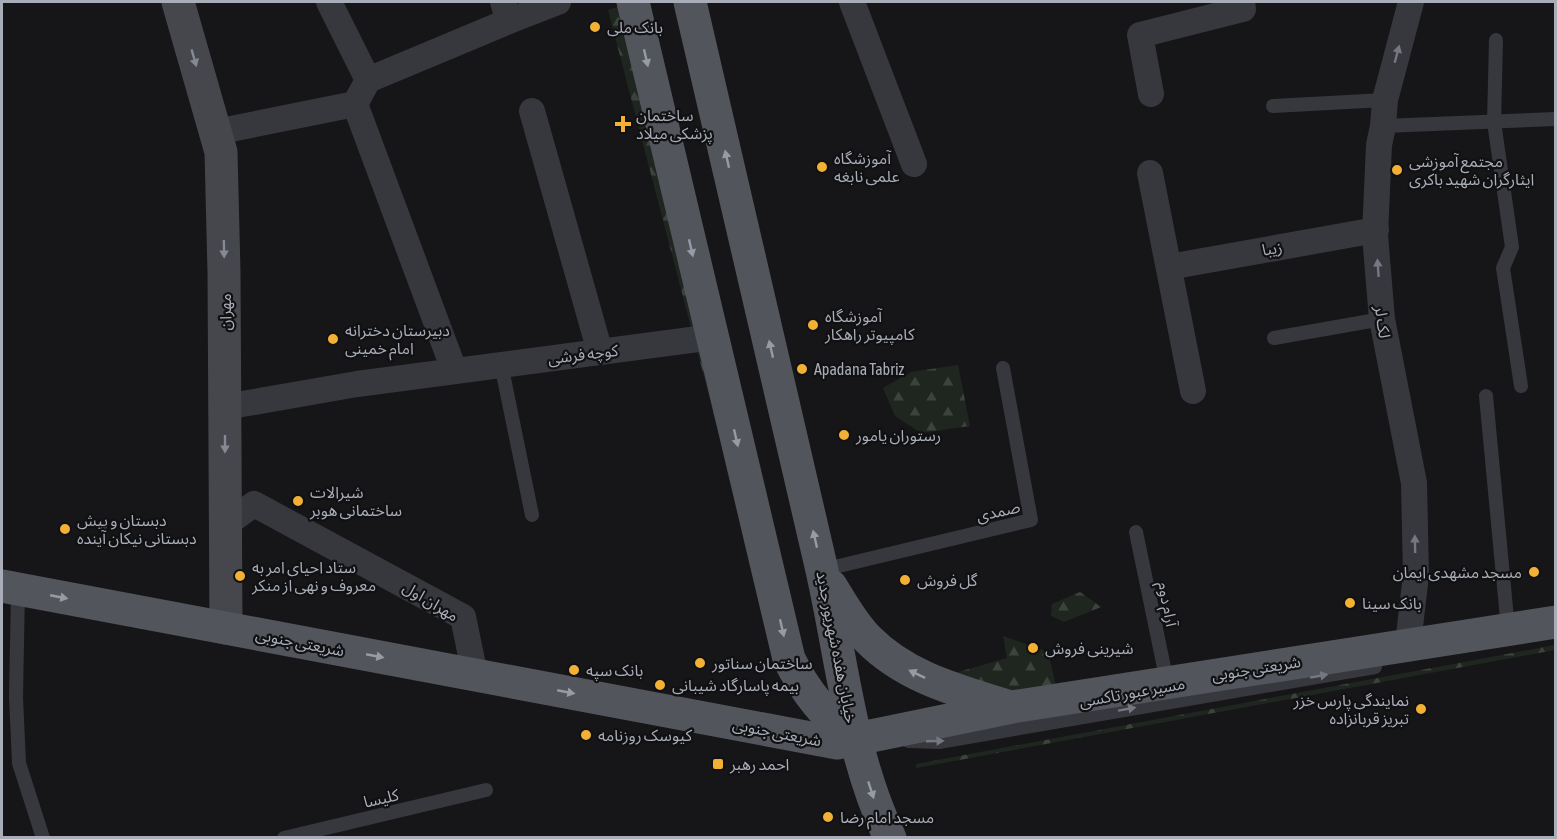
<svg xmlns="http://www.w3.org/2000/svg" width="1557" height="839" font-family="'Asap Condensed','Noto Sans Arabic',sans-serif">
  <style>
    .forest { fill: url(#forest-firs) }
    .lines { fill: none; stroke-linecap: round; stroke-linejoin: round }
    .lane { stroke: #37383d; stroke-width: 14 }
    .street { stroke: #37383d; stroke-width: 26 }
    .secondary { stroke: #45474d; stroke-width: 33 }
    .primary { stroke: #53555c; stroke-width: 33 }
    .oneway { fill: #757881 }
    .oneway2 { fill: #858993 }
    .oneway3 { fill: #979ba6 }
    .poi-dot { fill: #f2b134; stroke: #111113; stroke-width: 2 }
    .labels { text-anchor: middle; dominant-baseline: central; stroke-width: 4.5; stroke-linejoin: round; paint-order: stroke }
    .poi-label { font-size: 16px; fill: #a8adb8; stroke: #111113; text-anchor: start }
    .street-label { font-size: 16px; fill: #a8adb8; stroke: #111113 }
  </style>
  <defs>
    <pattern id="forest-firs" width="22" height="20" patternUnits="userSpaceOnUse" patternTransform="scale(1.5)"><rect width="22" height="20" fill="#1e261f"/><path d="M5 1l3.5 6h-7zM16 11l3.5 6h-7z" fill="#3c433d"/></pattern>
  </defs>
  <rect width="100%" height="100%" fill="#161618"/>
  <g class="forest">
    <path d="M629,3L772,637L608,10Z"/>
    <path d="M958,365L970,426L921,433L895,416L883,388L911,372Z"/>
    <path d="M1080,592L1101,607L1064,622L1051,616L1052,604Z"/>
    <path d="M1003,636L1048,652L1059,699L1012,707L941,677L1007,658Z"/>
    <path d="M1555,645V650L916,768V764Z"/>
  </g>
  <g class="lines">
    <g class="lane">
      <path d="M1496,40L1494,122L1512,247L1503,268L1521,386"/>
      <path d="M1273,106L1385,100"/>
      <path d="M1383,126L1556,119"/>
      <path d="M1274,338L1382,319"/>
      <path d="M501,364L532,515"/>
      <path d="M1486,396L1508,629"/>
      <path d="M1136,532L1167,682"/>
      <path d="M822,570L1031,520L1003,368"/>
      <path d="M18,589L16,697L19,763L43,838"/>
      <path d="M908,741L939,742L1375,667"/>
      <path d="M284,838L486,790"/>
    </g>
    <g class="street">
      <path d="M329,2L368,80"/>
      <path d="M852,2L914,164"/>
      <path d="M509,21L558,2"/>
      <path d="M1151,94L1140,35L1243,9L1242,2"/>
      <path d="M532,111L600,352"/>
      <path d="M216,132L355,104"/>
      <path d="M1150,173L1193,391"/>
      <path d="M1169,267L1376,230"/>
      <path d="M454,370L355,104L368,80L509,21L503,2"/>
      <path d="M225,407L357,384L713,337"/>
      <path d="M225,525L254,504L463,617L475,675"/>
      <path d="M1408,644L1416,575L1414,483L1382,319L1375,235L1379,145L1383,126L1385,100L1411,2"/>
    </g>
    <path class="secondary" d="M178,2L221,152L224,272L226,628"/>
    <g class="primary">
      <path d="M633,2L789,659C805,692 827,718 855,741"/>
      <path d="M690,2C734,190 778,378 821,566C842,657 849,752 890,838"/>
      <path d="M2,586L837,743L1012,707L1556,622"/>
      <path d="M831,586C842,604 853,624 868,639C906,678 960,691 1010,707"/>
    </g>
  </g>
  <defs><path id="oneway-solid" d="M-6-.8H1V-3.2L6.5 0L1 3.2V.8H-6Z" transform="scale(1.5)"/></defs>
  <g class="oneway">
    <use href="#oneway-solid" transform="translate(1397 54) rotate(-75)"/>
    <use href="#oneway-solid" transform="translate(1378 268) rotate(-94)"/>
    <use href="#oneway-solid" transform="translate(1415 544) rotate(-91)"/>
    <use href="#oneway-solid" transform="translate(1319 676) rotate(-10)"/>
    <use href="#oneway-solid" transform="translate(1127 709) rotate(-10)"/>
    <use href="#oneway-solid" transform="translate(935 741) rotate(-2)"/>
  </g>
  <g class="oneway2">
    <use href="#oneway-solid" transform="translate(194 58) rotate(74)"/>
    <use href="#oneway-solid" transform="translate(224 249) rotate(89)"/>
    <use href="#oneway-solid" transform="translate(225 444) rotate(90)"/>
  </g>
  <g class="oneway3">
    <use href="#oneway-solid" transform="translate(646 58) rotate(77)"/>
    <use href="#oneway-solid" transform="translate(727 159) rotate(-103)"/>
    <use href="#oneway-solid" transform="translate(691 248) rotate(77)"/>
    <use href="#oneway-solid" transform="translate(771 349) rotate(-103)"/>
    <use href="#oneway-solid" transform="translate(736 438) rotate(77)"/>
    <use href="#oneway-solid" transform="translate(815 539) rotate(-103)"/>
    <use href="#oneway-solid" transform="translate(59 597) rotate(11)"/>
    <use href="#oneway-solid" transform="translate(782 628) rotate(77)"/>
    <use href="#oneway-solid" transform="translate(375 656) rotate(11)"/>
    <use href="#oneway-solid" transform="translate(917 674) rotate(-154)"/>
    <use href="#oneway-solid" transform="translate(566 692) rotate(11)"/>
    <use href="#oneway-solid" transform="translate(871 790) rotate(72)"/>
  </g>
  <g class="poi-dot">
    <circle cx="595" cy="27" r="6"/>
    <path d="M620 115h6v6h6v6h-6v6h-6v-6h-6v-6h6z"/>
    <circle cx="822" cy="167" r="6"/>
    <circle cx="1397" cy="170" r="6"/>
    <circle cx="813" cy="325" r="6"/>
    <circle cx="333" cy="339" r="6"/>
    <circle cx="802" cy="369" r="6"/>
    <circle cx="844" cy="435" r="6"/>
    <circle cx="298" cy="501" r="6"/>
    <circle cx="65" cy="529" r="6"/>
    <circle cx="1534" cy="572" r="6"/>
    <circle cx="240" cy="576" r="6"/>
    <circle cx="905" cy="580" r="6"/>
    <circle cx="1350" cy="603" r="6"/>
    <circle cx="1033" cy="648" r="6"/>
    <circle cx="700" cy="663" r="6"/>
    <circle cx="574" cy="670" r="6"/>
    <circle cx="660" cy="685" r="6"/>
    <circle cx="1421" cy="709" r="6"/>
    <circle cx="586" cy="735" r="6"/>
    <rect x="712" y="758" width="12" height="12" rx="3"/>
    <circle cx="828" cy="817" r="6"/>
  </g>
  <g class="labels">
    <g class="poi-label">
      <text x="607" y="27">بانک ملی</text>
      <text x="636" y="115">ساختمان<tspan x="636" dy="18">پزشکی میلاد</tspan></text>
      <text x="834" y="158">آموزشگاه<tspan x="834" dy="18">علمی نابغه</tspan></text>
      <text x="1409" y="161">مجتمع آموزشی<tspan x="1409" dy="18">ایثارگران شهید باکری</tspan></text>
      <text x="825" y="316">آموزشگاه<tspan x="825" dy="18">کامپیوتر راهکار</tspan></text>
      <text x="345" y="330">دبیرستان دخترانه<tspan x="345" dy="18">امام خمینی</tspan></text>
      <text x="814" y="369">Apadana Tabriz</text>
      <text x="856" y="435">رستوران یامور</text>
      <text x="310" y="492">شیرالات<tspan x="310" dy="18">ساختمانی هوبر</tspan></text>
      <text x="77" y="520">دبستان و پیش<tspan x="77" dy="18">دبستانی نیکان آینده</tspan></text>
      <text x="252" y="567">ستاد احیای امر به<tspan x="252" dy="18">معروف و نهی از منکر</tspan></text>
      <text x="1522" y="572" text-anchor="end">مسجد مشهدی ایمان</text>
      <text x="917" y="580">گل فروش</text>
      <text x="1362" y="603">بانک سینا</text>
      <text x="1045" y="648">شیرینی فروش</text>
      <text x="712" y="663">ساختمان سناتور</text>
      <text x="586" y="670">بانک سپه</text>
      <text x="672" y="685">بیمه پاسارگاد شیبانی</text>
      <text x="1409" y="700" text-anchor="end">نمایندگی پارس خزر<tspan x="1409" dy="18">تبریز قربانزاده</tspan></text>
      <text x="598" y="735">کیوسک روزنامه</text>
      <text x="730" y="764">احمد رهبر</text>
      <text x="840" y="817">مسجد امام رضا</text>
    </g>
    <g class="street-label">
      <text transform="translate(1272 248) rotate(-10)">زیبا</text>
      <text transform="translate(225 312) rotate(-90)">مهران</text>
      <text transform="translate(1383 322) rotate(82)">لک لر</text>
      <text transform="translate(583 354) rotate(-7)">کوچه فرشی</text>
      <text transform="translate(998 511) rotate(-13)">صمدی</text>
      <text transform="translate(431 601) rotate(31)">مهران اول</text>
      <text transform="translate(1168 604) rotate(79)">آرام دوم</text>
      <text transform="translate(300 642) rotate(11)">شریعتی جنوبی</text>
      <text transform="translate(837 647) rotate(79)">خیابان هفده شهریور جدید</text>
      <text transform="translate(1256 668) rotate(-9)">شریعتی جنوبی</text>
      <text transform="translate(1132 692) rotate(-10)">مسیر عبور تاکسی</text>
      <text transform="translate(777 732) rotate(11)">شریعتی جنوبی</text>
      <text transform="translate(381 798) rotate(-13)">کلیسا</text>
    </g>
  </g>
  <rect width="1557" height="839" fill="none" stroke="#a8adb8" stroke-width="6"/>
</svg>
